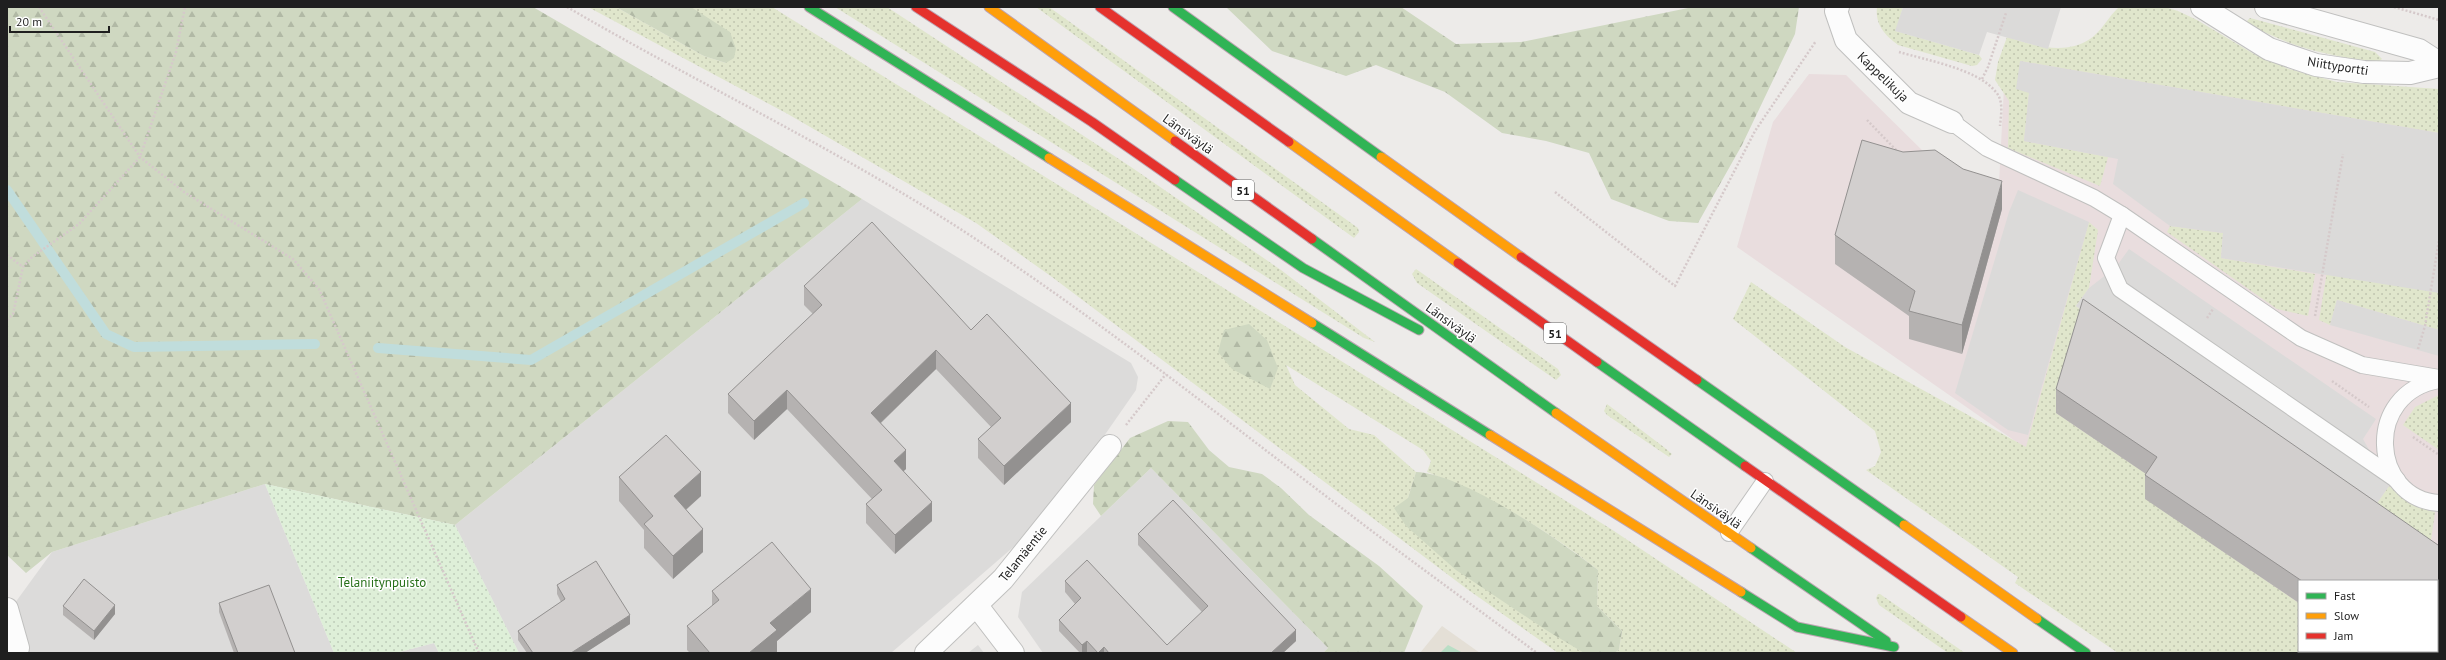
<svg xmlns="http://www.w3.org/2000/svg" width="2446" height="660" font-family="'PT Sans',sans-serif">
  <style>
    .residential { fill: #dcdbda }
    .commercial { fill: #e9ddde }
    .education { fill: #e4dfd6 }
    .grass { fill: url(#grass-dots) }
    .forest { fill: url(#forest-firs) }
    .park { fill: url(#park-dots) }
    .pitch { fill: #b9dec5 }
    .parking { fill: #dbdad9 }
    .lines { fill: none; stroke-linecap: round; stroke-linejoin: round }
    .stream { stroke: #c0dddc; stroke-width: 10 }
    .lane-casing { stroke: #c0c0bf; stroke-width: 18 }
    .street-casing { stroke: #c0c0bf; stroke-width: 24 }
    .fast-casing { stroke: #bea4b2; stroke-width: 11 }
    .slow-casing { stroke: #bea4b2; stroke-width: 11 }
    .jam-casing { stroke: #bea4b2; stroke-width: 11 }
    .path { stroke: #d5c9ca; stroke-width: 2.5; stroke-dasharray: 2 2; stroke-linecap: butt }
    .lane { stroke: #fcfcfc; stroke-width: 16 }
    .street { stroke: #fcfcfc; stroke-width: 22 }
    .fast { stroke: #30b455; stroke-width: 9 }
    .slow { stroke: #ff9f0a; stroke-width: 9 }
    .jam { stroke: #e5322d; stroke-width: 9 }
    .wall { fill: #b5b2b1 }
    .shaded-wall { fill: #939190 }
    .building { fill: #d2cfce; stroke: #939190 }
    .labels { text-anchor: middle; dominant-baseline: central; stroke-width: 3; stroke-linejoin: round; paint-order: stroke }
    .shield { fill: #fff; stroke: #626262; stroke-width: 1 }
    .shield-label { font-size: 12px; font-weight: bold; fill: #1f1f1f }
    .street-label { font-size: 13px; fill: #1f1f1f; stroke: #fff }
    .park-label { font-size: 13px; fill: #28711a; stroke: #fff }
  </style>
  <defs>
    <pattern id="grass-dots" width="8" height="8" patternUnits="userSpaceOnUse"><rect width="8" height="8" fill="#e0e6cc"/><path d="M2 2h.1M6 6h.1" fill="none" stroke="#c0c5af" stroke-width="1.8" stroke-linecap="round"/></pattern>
    <pattern id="forest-firs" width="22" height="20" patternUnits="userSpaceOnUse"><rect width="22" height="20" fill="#cfd8c1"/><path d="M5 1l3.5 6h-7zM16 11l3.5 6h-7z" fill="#b1b9a5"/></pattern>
    <pattern id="park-dots" width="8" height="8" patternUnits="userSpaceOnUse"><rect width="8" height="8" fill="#deefd8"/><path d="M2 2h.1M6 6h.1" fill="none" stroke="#beccb9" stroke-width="1.8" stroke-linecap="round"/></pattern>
  </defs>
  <rect width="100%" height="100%" fill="#edebe9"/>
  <g class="residential">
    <path d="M862,199L1131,363L1138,377L1136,390L1072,482L1018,543L891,653H519L455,525Z"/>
    <path d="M1151,468L1328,648L1323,653H1043L1018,617L1022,592Z"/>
    <path d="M265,484L334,653H7V614L52,552Z"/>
    <path d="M434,643L439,653H396Z"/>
    <path d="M978,645L984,653H968Z"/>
  </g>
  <path class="commercial" d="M2006,49L2439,103V653H2319L2316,651H2437V581H2299V639L1737,247L1773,122L1809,74L1846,75L1931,159L1999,183Z"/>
  <path class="education" d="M1442,626L1480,653H1420Z"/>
  <g class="grass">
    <path d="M588,7H616L704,56L726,63L691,7H772L1611,529L1797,653H1615L1619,649L1622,631L1597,606L1598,570C1546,529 1488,495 1427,472L1431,461L1423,450L1286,365L1295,385L1349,429L1374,435L1416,472L1408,498L1457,570L1584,653H1558L1467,589L1052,277L976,223L786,113Z"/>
    <path d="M835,7H887L1131,167L1281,270L1375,342L1364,338Z"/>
    <path d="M1036,7H1049L1358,228L1359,232L1354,238Z"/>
    <path d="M1877,7H1903L1896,31L1979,55L1982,59L1977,65L1972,66L1898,45C1885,35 1875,25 1877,7Z"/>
    <path d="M2119,7H2165L2178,11L2197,20L2254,54L2289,69L2337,82L2439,89V133L2020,61L2029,93L2024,141L2108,157L2100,186L2008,148L2009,101L1995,80L1998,62L2007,37C2034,45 2064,56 2090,39C2102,31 2108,17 2119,7Z"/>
    <path d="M2250,18L2375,52L2382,59L2378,62C2332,57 2289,47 2249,24L2247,21Z"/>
    <path d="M2089,222L2098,230L2089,288L2076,306L2087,314L2056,413L2157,481L2146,499L2299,603V651H2371L2374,653H2118L2015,583L2018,577L1866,470L1875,466L1881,452L1875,431L1733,319L1751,282L1845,347L2026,447Z"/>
    <path d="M2170,226L2223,233L2221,258L2315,274L2308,316L2277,309L2167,232Z"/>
    <path d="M2330,253L2439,293V330L2337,300L2330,325L2319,320Z"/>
    <path d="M1416,269L1558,369L1561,375L1556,380L1417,283L1412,274Z"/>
    <path d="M2439,395V450L2403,425L2415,407Z"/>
    <path d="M1607,404L1665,448L1672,454L1669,457L1607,415L1604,411Z"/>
    <path d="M2389,486L2413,505L2435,512L2430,548L2373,509Z"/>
    <path d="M1878,594H1880L1965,653H1948L1879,605L1876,598Z"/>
  </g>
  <g class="forest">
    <path d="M7,7H533L862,199L455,525L265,484L52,552L26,573L7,555Z"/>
    <path d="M616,7H691L730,32L736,49L734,58L726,63L704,56Z"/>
    <path d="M1226,7H1401L1456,44L1521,42L1693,7H1799L1795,34L1742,145L1698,223L1669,221L1611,199L1589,153L1546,141L1502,133L1445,92L1376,65L1346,76L1272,51Z"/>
    <path d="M1249,324L1267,340L1278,368L1270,389L1232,369L1218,352L1224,330Z"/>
    <path d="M1168,421L1188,422L1209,450L1229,467L1262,474L1281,488L1309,515L1379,566L1423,606L1404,653H1323L1328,648L1151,468L1101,516L1093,504L1094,485L1130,438Z"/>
    <path d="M1416,472C1462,473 1561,541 1598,570L1597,606L1622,631L1619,649L1615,653H1584L1546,630L1456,570L1406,526L1394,508L1408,498Z"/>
  </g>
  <path class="park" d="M265,484L455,525L519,653H439L434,643L396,653H334Z"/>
  <path class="pitch" d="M1448,645L1463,653H1440Z"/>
  <g class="parking">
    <path d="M1903,7H2061L2048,49L1987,32L1979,55L1895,31Z"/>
    <path d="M2020,61L2439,133V293L2221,258L2223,233L2170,226L2113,184L2118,159L2024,141L2029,93L2016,89Z"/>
    <path d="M2018,190L2089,222L2028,435L2008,430L1955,393L2009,212Z"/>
    <path d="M2129,249L2376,419L2363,439L2389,486L2373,509L2076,306L2089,288L2116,267Z"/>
    <path d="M2337,300L2439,330V356L2330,325Z"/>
  </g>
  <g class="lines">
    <g class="stream">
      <path d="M7,190L106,334L134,347L315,344"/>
      <path d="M378,348L531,360L804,203"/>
    </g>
    <g class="lane-casing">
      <g id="lane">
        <path d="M1952,122L1987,148L2094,198L2122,215"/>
        <path d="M2439,380C2363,393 2371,499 2439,503"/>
        <path d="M2397,480L2120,289L2106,258L2122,215L2301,338L2362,365L2439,378"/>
        <path d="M1729,533L1765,481"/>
      </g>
    </g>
    <g class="street-casing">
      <g id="street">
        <path d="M1838,7L1836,11L1846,40L1909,103L1952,122"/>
        <path d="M2202,7L2269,49L2316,65L2364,72L2410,73L2439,66"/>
        <path d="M2266,7L2419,50L2439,63"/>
        <path d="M977,606L1013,653"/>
        <path d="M7,609L18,648L15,653"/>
        <path d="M926,653L1003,579L1110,446"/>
      </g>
    </g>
    <g class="fast-casing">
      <g id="fast">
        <path d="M809,7L1049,158"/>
        <path d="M1173,7L1381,157"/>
        <path d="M1175,180L1303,268L1419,330"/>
        <path d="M1312,239L1556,413"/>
        <path d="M1312,323L1490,435"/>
        <path d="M1597,362L1745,466"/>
        <path d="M1697,380L1904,525"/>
        <path d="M1751,548L1886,641"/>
        <path d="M1741,592L1797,627L1894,647"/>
        <path d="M2037,619L2086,653"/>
      </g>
    </g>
    <g class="slow-casing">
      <g id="slow">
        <path d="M989,7L1175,141"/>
        <path d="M1289,142L1458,263"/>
        <path d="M1381,157L1521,257"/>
        <path d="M1049,158L1312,323"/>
        <path d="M1556,413L1751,548"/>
        <path d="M1490,435L1741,592"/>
        <path d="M1904,525L2037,619"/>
        <path d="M1961,617L2013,653"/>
      </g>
    </g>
    <g class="jam-casing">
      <g id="jam">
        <path d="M916,7L1092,122L1175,180"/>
        <path d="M1100,7L1289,142"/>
        <path d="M1175,141L1312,239"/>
        <path d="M1521,257L1697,380"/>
        <path d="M1458,263L1597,362"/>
        <path d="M1745,466L1961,617"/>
      </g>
    </g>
    <g class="path">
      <path d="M39,7L140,157L184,192L293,259L319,289L479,653"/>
      <path d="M567,7C699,84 837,149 965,232C1095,317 1216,413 1339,506C1404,556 1471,604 1537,653"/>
      <path d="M2394,7L2439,20"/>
      <path d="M1899,52C1926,60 1977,69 1995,91C2004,100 2001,114 2000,126"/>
      <path d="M1982,79L1988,67L2006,13"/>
      <path d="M1867,120L1897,151"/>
      <path d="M1555,192L1675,286L1755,131L1816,41"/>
      <path d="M7,255L23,267"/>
      <path d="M2315,316L2343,154"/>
      <path d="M2207,318L2213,309"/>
      <path d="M7,320L13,314L23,267L32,257L79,224L140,157L176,52L185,7"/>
      <path d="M2418,349L2425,326L2439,240"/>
      <path d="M2332,381L2369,407"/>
      <path d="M1126,425L1166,374"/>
      <path d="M2413,437L2439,455"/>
    </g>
    <use href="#lane" class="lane"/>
    <use href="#street" class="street"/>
    <use href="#fast" class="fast"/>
    <use href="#slow" class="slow"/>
    <use href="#jam" class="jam"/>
  </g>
  <g class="wall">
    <path d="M2002,209L1962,354L1909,339V316L1835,264V235Z"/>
    <path d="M804,286L971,330L1071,422L1004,485L978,458V439L991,427L936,369L881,423L906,469L903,471L932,521L895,554L866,523V504L872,499L787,409L754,440L728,413V394L813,314L804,305Z"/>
    <path d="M2056,389L2438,545L2439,653H2374L2371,651H2437V581H2299V603L2145,499V475L2146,474L2056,413Z"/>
    <path d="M619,477L701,496L686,510L703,552L673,579L644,548V530L619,501Z"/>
    <path d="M1138,534L1296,641L1283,653H1088L1087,652L1086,653H1080L1059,631V620L1075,604L1065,592V581L1167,645L1202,612L1138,545Z"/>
    <path d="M557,585L630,624L585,653H527L518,640V631L561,602L557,594Z"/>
    <path d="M712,591L811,612L777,641V653H690L687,650V626L712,606Z"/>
    <path d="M219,603L295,653H234L219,612Z"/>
    <path d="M63,606L115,614L94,640L63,615Z"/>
  </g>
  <g class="shaded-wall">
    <path d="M2002,181V209L1962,354V325Z"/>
    <path d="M936,350V369L871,432V413Z"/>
    <path d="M787,390V409L754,440V421Z"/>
    <path d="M1071,403V422L1004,485V466Z"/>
    <path d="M906,450V469L894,480V461Z"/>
    <path d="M701,472V496L674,520V496Z"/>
    <path d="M932,502V521L895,554V535Z"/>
    <path d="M703,529V552L673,579V556Z"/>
    <path d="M811,589V612L777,641V653H749L770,623Z"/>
    <path d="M115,605V614L94,640V631Z"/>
    <path d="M630,615V624L585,653H571Z"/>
    <path d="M1296,630V641L1283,653H1271Z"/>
    <path d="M1087,641V652L1086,653H1082V645Z"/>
    <path d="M1104,647V653H1098Z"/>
  </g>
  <g class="building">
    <path d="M1862,140L1903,152L1935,150L1963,169L2002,181L1962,325L1909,311L1915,291L1835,235Z"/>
    <path d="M872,222L971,330L987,314L1071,403L1004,466L978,439L1001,418L936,350L871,413L906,450L894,461L932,502L895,535L866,504L882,490L787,390L754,421L728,394L822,305L804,286Z"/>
    <path d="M2083,299L2438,545L2439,544V653H2409L2406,651H2437V581H2302L2145,475L2157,457L2056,389Z"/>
    <path d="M666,435L701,472L674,496L703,529L673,556L644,524L653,516L619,477Z"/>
    <path d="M1173,500L1296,630L1271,653H1109L1104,647L1098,653L1087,641L1082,645L1059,620L1081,598L1065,581L1087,560L1167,645L1208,606L1138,534Z"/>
    <path d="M772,542L811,589L770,623L777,630L749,653H710L687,626L719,600L712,591Z"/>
    <path d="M596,561L630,615L571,653H533L518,631L565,599L557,585Z"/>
    <path d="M84,579L115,605L94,631L63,606Z"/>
    <path d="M269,585L295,653H238L219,603Z"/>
  </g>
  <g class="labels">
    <g class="shield">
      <rect x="1232" y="180" width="22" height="20" rx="3"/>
      <rect x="1544" y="323" width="22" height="20" rx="3"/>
    </g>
    <g class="shield-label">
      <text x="1243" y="190">51</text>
      <text x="1555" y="333">51</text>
    </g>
    <g class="street-label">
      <text transform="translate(2338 66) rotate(9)">Niittyportti</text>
      <text transform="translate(1883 77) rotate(44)">Kappelikuja</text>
      <text transform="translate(1188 134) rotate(36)">Länsiväylä</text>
      <text transform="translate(1451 323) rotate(36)">Länsiväylä</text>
      <text transform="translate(1716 509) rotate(35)">Länsiväylä</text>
      <text transform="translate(1023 554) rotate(-51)">Telamäentie</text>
    </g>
    <g class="park-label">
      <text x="382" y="582">Telaniitynpuisto</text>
    </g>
  </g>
  <rect width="2446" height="660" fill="none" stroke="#1f1f1f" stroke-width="16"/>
  <rect x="2298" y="580" width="140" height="72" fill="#ffffff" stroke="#a5a5a5"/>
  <rect x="2306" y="593" width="20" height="6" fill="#30b455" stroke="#a5a5a5"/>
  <text x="2334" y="600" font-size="12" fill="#1f1f1f">Fast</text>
  <rect x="2306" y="613" width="20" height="6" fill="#ff9f0a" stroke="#a5a5a5"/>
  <text x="2334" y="620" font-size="12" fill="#1f1f1f">Slow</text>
  <rect x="2306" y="633" width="20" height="6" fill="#e5322d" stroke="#a5a5a5"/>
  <text x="2334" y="640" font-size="12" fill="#1f1f1f">Jam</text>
  <path d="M10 26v6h99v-6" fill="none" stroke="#1f1f1f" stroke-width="2"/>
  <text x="16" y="26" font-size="12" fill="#1f1f1f" stroke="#ffffff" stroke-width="3" paint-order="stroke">20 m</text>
</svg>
